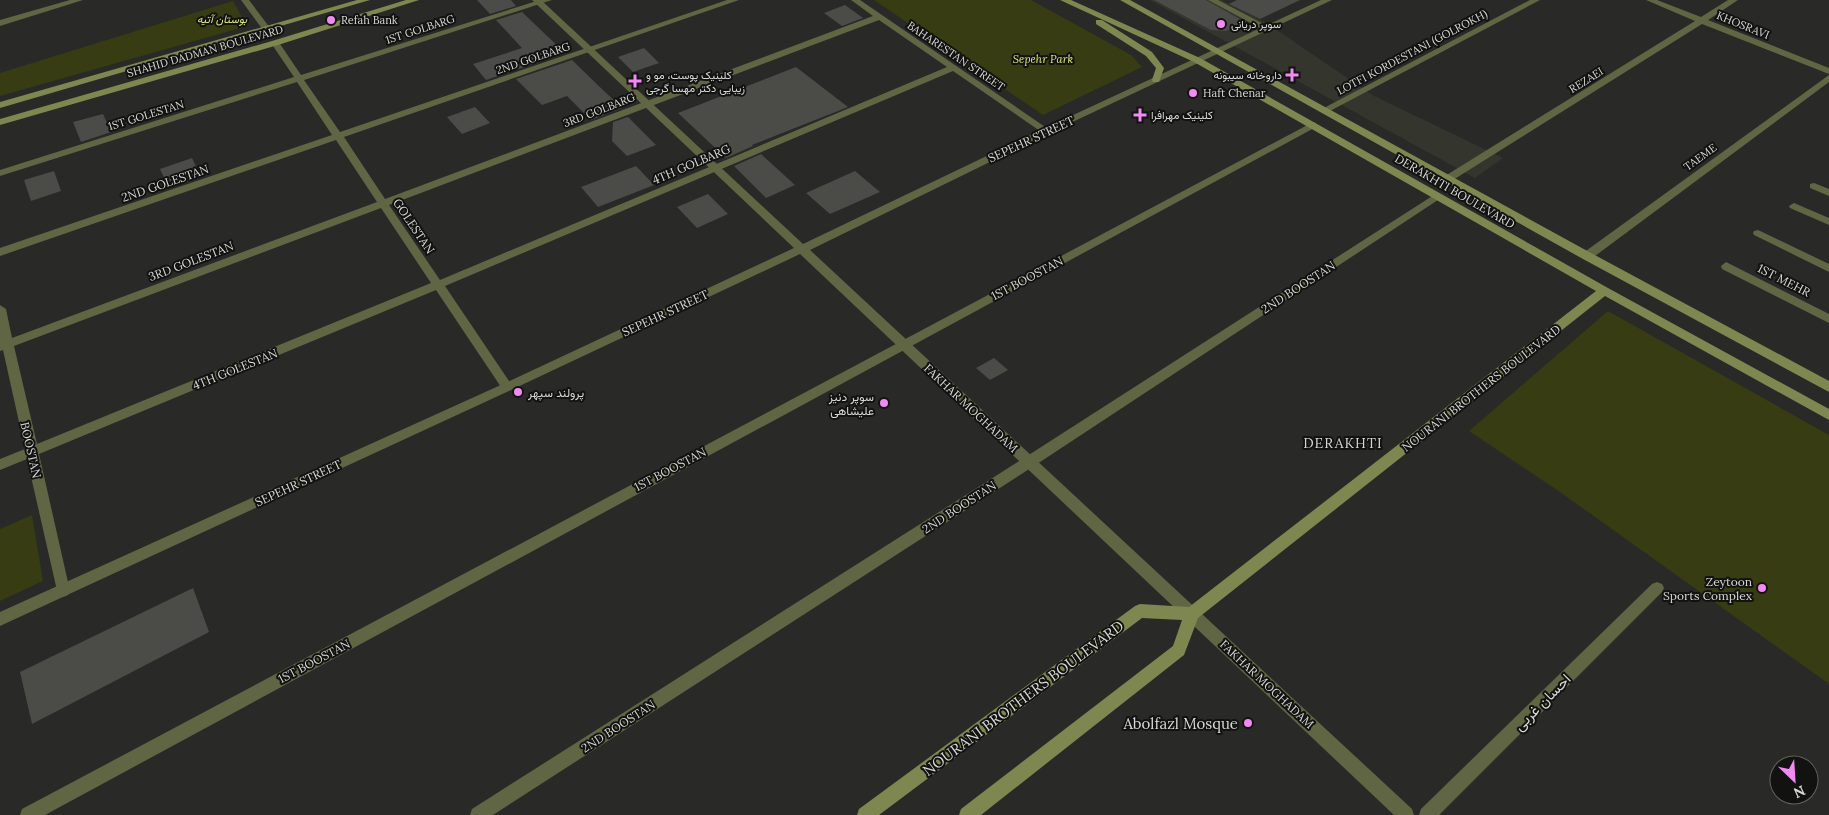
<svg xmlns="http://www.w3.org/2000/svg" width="1829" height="815" font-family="Lora,Vazirmatn,serif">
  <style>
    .built { fill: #34352d }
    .green { fill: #373c12 }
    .building { fill: #4b4b48 }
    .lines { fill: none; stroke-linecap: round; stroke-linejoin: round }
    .minor { fill: #606543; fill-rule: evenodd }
    .tertiary { fill: #606543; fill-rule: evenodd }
    .secondary { fill: #7e8750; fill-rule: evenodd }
    .poi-dot { fill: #f18af4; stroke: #121211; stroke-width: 2 }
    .labels { text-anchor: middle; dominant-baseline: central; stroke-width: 4; stroke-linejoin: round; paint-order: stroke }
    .far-park-label { font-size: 11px; font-style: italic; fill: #dbec76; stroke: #121211 }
    .far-poi-label { font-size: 11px; fill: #d8d9d7; stroke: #121211; text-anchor: start }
    .far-street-label { font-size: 11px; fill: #d8d9d7; stroke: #121211 }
    .street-label { font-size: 12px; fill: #d8d9d7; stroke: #121211 }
    .poi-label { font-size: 12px; fill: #d8d9d7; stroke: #121211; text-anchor: end }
    .neighbourhood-label { font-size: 14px; letter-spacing: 1px; fill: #d6d7d4; stroke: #121211 }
    .near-street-label { font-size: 15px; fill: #d8d9d7; stroke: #121211 }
    .near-poi-label { font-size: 15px; fill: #d8d9d7; stroke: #121211; text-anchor: end }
  </style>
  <rect width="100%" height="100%" fill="#292a27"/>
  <path class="built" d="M1150,0H1221L1265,22L1374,96L1503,158L1475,178Z"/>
  <g class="green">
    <path d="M874,0H1031L1131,55L1142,67L1043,115Z"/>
    <path d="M233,1L244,21L237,29L0,96V73Z"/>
    <path d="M1608,311L1829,435V684L1560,492L1469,431Z"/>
    <path d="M32,515L43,581L0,601V529Z"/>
  </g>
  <g class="building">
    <path d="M477,0H511L516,6L490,14Z"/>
    <path d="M1154,0H1206L1245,22L1226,31L1211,30Z"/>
    <path d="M1237,0H1300L1260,19L1229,4Z"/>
    <path d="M845,5L863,18L842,26L824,13Z"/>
    <path d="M522,12L565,53L486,80L473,64L522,48L496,20Z"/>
    <path d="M644,48L659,63L633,72L618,57Z"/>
    <path d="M572,60L604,91L622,108L591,120L567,96L542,105L516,79Z"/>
    <path d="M796,67L848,107L752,145L753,146L726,158L678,113Z"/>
    <path d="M475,107L490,123L462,134L447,117Z"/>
    <path d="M103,114L111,132L81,142L73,122Z"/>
    <path d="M628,117L656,145L627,156L612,141L613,122Z"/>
    <path d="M761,154L795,185L766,198L734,166Z"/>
    <path d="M192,158L201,177L169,188L160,169Z"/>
    <path d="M636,166L654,185L598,207L581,187Z"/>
    <path d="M54,171L61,191L31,201L24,180Z"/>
    <path d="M855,171L880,192L830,214L806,193Z"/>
    <path d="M708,194L728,214L697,228L677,207Z"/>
    <path d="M994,358L1008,370L990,380L976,368Z"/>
    <path d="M193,588L209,632L32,724L20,672Z"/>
  </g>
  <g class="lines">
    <g class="minor">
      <path d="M70,0H83L0,26V20Z"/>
      <path d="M540,0H552L304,80L340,132L727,0H739L344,137L385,199L873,16L851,0H860L1051,131L1046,134L1043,133L953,71L445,286L511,384L513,387L511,390H503L436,290L39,454L70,591L68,595L63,597L58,595L27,459L0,470V459L25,449L3,350L0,351V305L6,309L12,338L377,202L336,140L0,256V248L332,135L297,82L0,176V170L294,77L271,43L272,41H278L301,75ZM879,20L947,67L440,280L389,205ZM381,208L431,283L37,444L14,346Z"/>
      <path d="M1208,0H1218L1271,28L1264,30Z"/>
      <path d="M1530,0H1540L1328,112L1325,113L1320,110Z"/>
      <path d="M1646,0H1657L1701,17L1728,0H1738L1708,20L1829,68V74L1702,24L1453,180H1445V176L1695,21Z"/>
      <path d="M1829,75V82L1591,259H1583L1582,256L1583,253Z"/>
      <path d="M1313,122L1316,123V127L45,815H20L22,809Z"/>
      <path d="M1814,183L1829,189V196L1810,188V184Z"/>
      <path d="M1437,193L1441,194V198L1034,466L493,815H470L472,809L1024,458Z"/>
      <path d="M1794,203L1829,218V225L1790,208L1789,206Z"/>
      <path d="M1758,230L1829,264V272L1754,235L1753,233L1754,231Z"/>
      <path d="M1726,262L1829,314V323L1722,269L1721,266Z"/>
      <path d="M1657,582L1662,584L1664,588L1662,592L1439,815H1419L1421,809L1652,584Z"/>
    </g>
    <g class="tertiary">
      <path d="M241,0H249L270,28L269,30H263Z"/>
      <path d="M532,0H541L803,244L1043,129L1321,0H1332L1049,133L810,250L1412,809L1414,815H1394L800,254L511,390L0,626V612L503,384L794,248Z"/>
    </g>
    <g class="secondary">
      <path d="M357,0H370L0,108V102Z"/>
      <path d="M406,0H419L278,45L0,125V119L272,41Z"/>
      <path d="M1060,0H1071L1200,58L1608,288L1829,409V420L1605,296L1198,618L1184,655L981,815H959L961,809L1173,646L1182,620L1142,618L879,815H857L859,809L1135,606L1140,604L1189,607L1596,291L1194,62Z"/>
      <path d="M1120,0H1130L1591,253L1829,381V392L1583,259Z"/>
      <path d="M1096,20H1102L1152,52L1164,68L1159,82H1153L1152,80L1156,68L1146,56L1096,24Z"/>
    </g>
  </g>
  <g class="poi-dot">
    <circle cx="331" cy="20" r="5"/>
    <circle cx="1221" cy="24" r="5"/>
    <path d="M1289.5 67.5h5v5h5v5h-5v5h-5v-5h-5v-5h5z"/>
    <path d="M632.5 73.5h5v5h5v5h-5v5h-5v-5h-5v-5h5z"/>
    <circle cx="1193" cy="93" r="5"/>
    <path d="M1137.5 107.5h5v5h5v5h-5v5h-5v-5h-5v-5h5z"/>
    <circle cx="518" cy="392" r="5"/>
    <circle cx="884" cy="403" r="5"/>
    <circle cx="1762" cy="588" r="5"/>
    <circle cx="1248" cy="723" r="5"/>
  </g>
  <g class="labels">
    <g class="far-park-label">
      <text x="222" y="19">بوستان آتیه</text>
      <text x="1043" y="59">Sepehr Park</text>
    </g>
    <g class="far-poi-label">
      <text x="341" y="20">Refah Bank</text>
      <text x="1231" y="24">سوپر دریانی</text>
      <text x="646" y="75">کلینیک پوست، مو و<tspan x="646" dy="13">زیبایی دکتر مهسا گرجی</tspan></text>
      <text x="1282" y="75" text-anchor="end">داروخانه سیبونه</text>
      <text x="1203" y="93">Haft Chenar</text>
      <text x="1151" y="115">کلینیک مهرافرا</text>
    </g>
    <g class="far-street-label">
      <text transform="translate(1743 25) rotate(22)">KHOSRAVI</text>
      <text transform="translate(420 29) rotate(-18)">1ST GOLBARG</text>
      <text transform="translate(205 51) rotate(-16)">SHAHID DADMAN BOULEVARD</text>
      <text transform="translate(1412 52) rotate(-28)">LOTFI KORDESTANI (GOLROKH)</text>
      <text transform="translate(956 56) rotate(34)">BAHARESTAN STREET</text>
      <text transform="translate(533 58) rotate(-19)">2ND GOLBARG</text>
      <text transform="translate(1586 80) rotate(-32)">REZAEI</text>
      <text transform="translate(599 110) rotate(-21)">3RD GOLBARG</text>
      <text transform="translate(146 115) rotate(-17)">1ST GOLESTAN</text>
      <text transform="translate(1700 157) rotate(-36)">TAEME</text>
    </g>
    <g class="street-label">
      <text transform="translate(1031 139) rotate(-25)">SEPEHR STREET</text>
      <text transform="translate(691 164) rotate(-23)">4TH GOLBARG</text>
      <text transform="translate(165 183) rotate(-19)">2ND GOLESTAN</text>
      <text transform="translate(1455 191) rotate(30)">DERAKHTI BOULEVARD</text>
      <text transform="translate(414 226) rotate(56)">GOLESTAN</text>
      <text transform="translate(191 261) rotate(-21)">3RD GOLESTAN</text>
      <text transform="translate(1027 278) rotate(-28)">1ST BOOSTAN</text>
      <text transform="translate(1784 280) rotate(27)">1ST MEHR</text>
      <text transform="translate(1298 287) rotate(-33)">2ND BOOSTAN</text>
      <text transform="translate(665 313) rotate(-25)">SEPEHR STREET</text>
      <text transform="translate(235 369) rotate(-22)">4TH GOLESTAN</text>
      <text transform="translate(1481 388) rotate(-38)">NOURANI BROTHERS BOULEVARD</text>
      <text transform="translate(971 408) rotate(43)">FAKHAR MOGHADAM</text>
      <text transform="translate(31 450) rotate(77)">BOOSTAN</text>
      <text transform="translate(670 469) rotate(-28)">1ST BOOSTAN</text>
      <text transform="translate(298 483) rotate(-25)">SEPEHR STREET</text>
      <text transform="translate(959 507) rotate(-33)">2ND BOOSTAN</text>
      <text transform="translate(314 661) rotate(-28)">1ST BOOSTAN</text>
      <text transform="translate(1267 684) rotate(43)">FAKHAR MOGHADAM</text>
      <text transform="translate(618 726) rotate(-33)">2ND BOOSTAN</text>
    </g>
    <g class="poi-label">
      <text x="528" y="392" text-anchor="start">پرولند سپهر</text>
      <text x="874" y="396">سوپر دنيز<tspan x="874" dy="14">عليشاهى</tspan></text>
      <text x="1752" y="581">Zeytoon<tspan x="1752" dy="14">Sports Complex</tspan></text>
    </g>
    <g class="neighbourhood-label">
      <text x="1343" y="443">DERAKHTI</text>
    </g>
    <g class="near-street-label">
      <text transform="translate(1023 698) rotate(-37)">NOURANI BROTHERS BOULEVARD</text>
      <text transform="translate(1542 702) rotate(-45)">احسان غربی</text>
    </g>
    <g class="near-poi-label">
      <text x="1238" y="723">Abolfazl Mosque</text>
    </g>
  </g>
  <g transform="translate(1794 780) rotate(155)"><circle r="24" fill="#121211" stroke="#616260"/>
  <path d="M0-4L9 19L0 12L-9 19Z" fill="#f18af4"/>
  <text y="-8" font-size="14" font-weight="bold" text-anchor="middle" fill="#d8d9d7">N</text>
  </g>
</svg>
